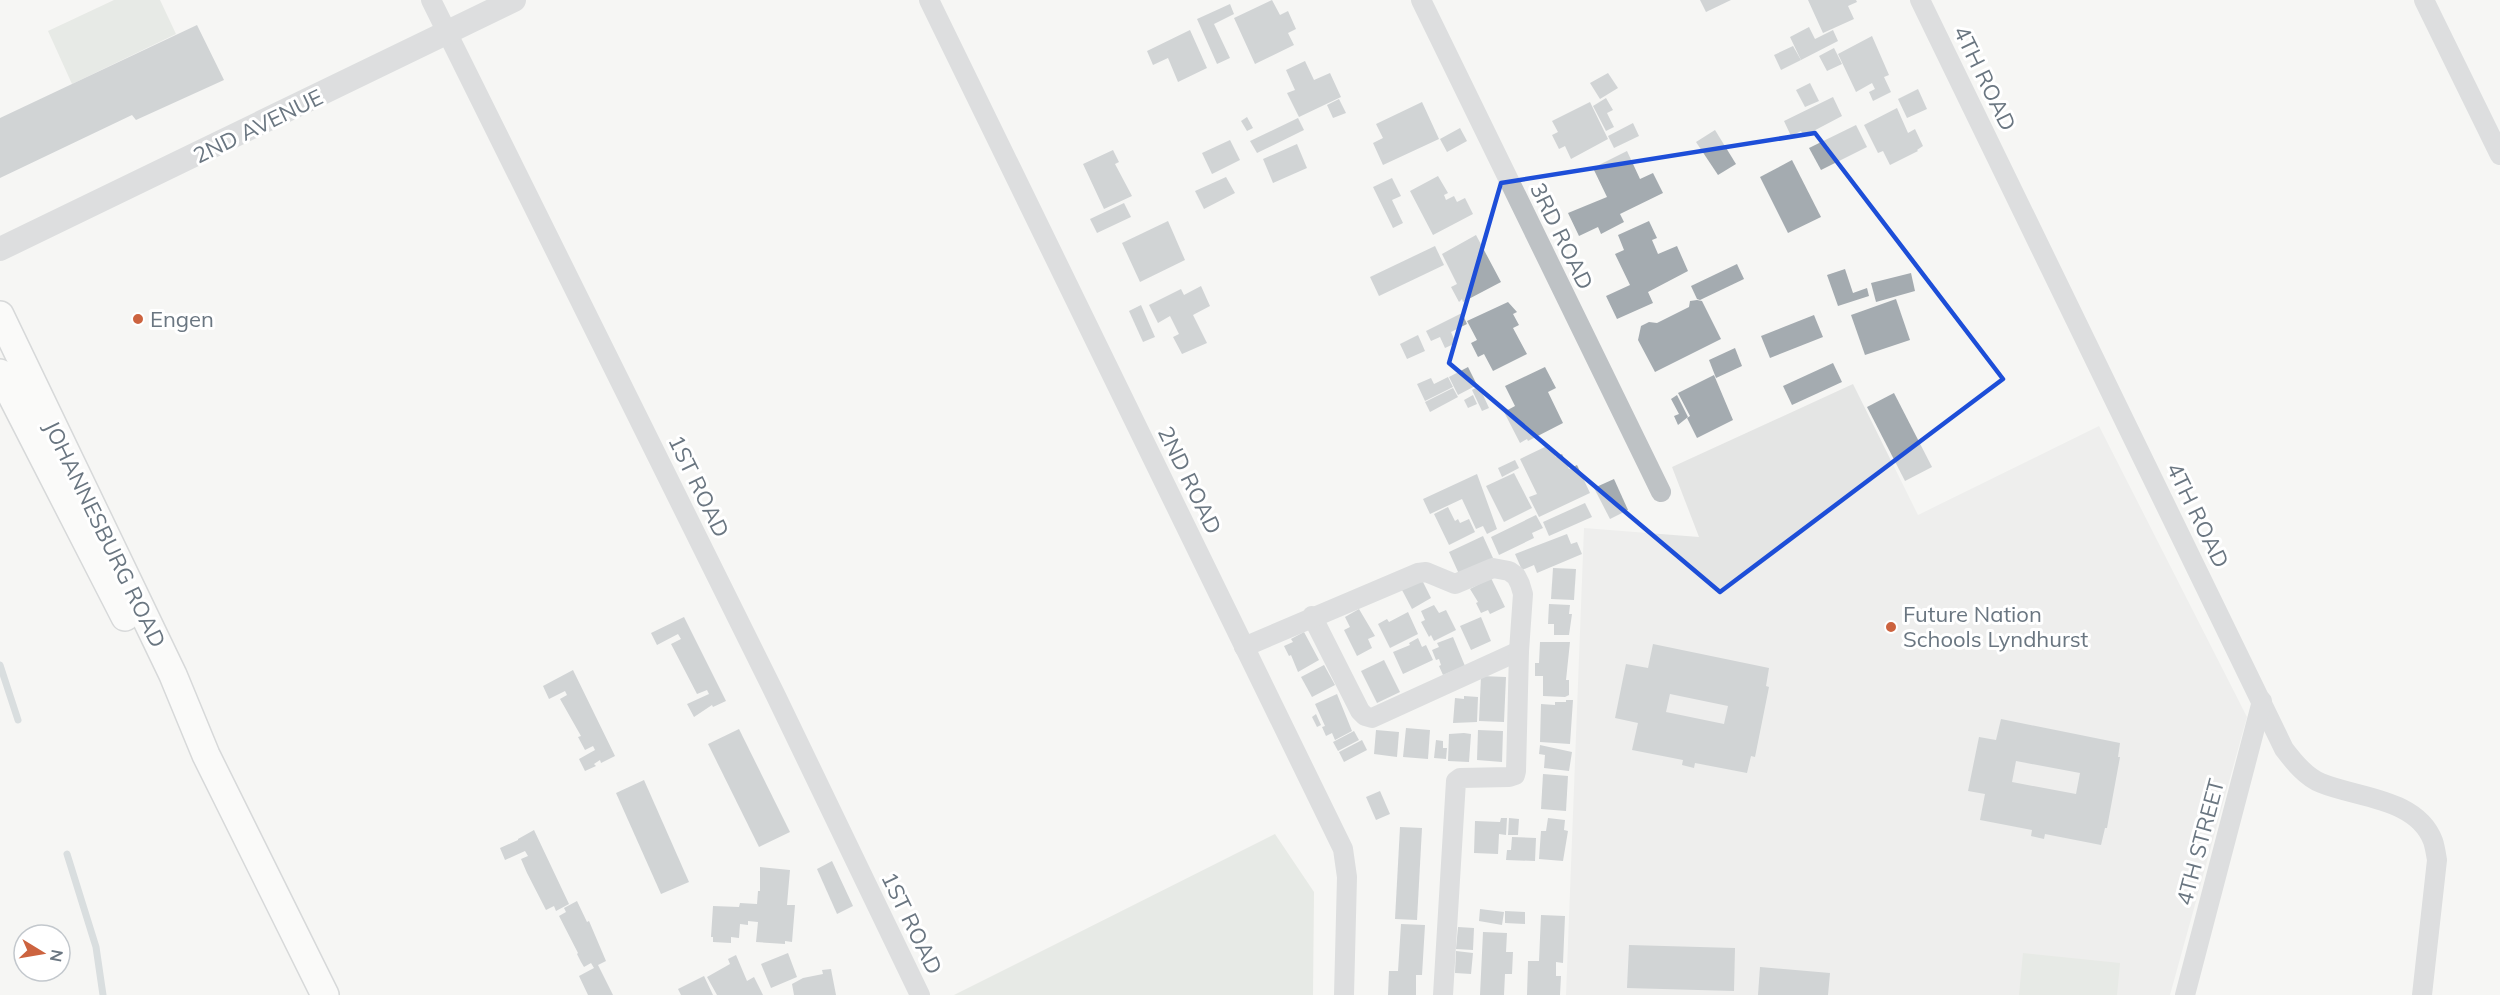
<svg xmlns="http://www.w3.org/2000/svg" width="2500" height="995" font-family="Mulish,sans-serif">
  <style>
    .built { fill: #e4e5e4 }
    .green { fill: #d6dbd4 }
    .lines { fill: none; stroke-linecap: round; stroke-linejoin: round }
    .stream { stroke: #b7c0c5; stroke-width: 7 }
    .building { fill: #a4abb0; fill-rule: evenodd }
    .secondary-casing { stroke: #b1b5b9; stroke-width: 30 }
    .minor { stroke: #bec2c5; stroke-width: 20 }
    .tertiary { stroke: #bec2c5; stroke-width: 24 }
    .secondary { stroke: #fff; stroke-width: 27 }
    .marked { fill: none; stroke: #1d4ed8; stroke-width: 4.5; stroke-linejoin: round }
    .poi-dot { fill: #cc633f; stroke: #fff; stroke-width: 2 }
    .labels { text-anchor: middle; dominant-baseline: central; stroke-width: 6; stroke-linejoin: round; paint-order: stroke }
    .street-label { font-size: 22px; fill: #6a7681; stroke: #fff }
    .poi-label { font-size: 22px; fill: #6a7681; stroke: #fff; text-anchor: start }
  </style>
  <rect width="100%" height="100%" fill="#f6f6f4"/>
  <path class="built" d="M1853,384L1918,515L2099,426L2247,717L2170,995H1566L1584,528L1699,537L1672,467Z"/>
  <g class="green">
    <path d="M114,0H160L176,34L72,84L48,31Z"/>
    <path d="M1275,834L1314,892L1313,995H954Z"/>
    <path d="M2023,953L2120,963L2117,995H2019Z"/>
  </g>
  <g class="lines">
    <g class="stream">
      <path d="M0,665L18,720"/>
      <path d="M67,854L96,947L103,995"/>
    </g>
  </g>
  <g class="building">
    <path d="M1272,0L1280,15L1288,11L1296,29L1288,33L1294,45L1255,64L1234,18Z"/>
    <path d="M1700,0H1731L1706,12Z"/>
    <path d="M1808,0H1856L1857,2L1848,6L1854,19L1823,33Z"/>
    <path d="M1230,4L1234,14L1214,24L1230,58L1217,64L1197,19Z"/>
    <path d="M197,25L224,80L136,120L132,115L0,178V118Z"/>
    <path d="M1809,27L1815,39L1833,30L1838,41L1801,60L1790,37Z"/>
    <path d="M1190,30L1207,68L1178,82L1168,58L1153,65L1147,51Z"/>
    <path d="M1872,36L1889,75L1884,77L1891,92L1873,101L1869,92L1875,89L1872,83L1856,92L1838,54Z"/>
    <path d="M1793,46L1801,60L1781,70L1774,55Z"/>
    <path d="M1834,48L1842,64L1827,71L1819,56Z"/>
    <path d="M1305,61L1314,80L1330,73L1341,97L1299,117L1287,93L1295,90L1286,70Z"/>
    <path d="M1608,73L1618,88L1600,99L1590,83Z"/>
    <path d="M1810,83L1819,101L1805,107L1796,90Z"/>
    <path d="M1918,89L1927,109L1907,118L1898,99Z"/>
    <path d="M1833,97L1842,116L1804,136L1801,131L1791,136L1784,121Z"/>
    <path d="M1606,98L1613,110L1607,113L1614,127L1606,131L1593,106Z"/>
    <path d="M1339,99L1346,113L1333,118L1327,105Z"/>
    <path d="M1422,102L1439,139L1383,165L1373,143L1383,138L1376,124Z"/>
    <path d="M1590,102L1608,139L1571,159L1565,146L1559,149L1552,135L1558,132L1552,121Z"/>
    <path d="M1897,108L1908,133L1915,129L1923,146L1917,150L1918,151L1890,165L1883,151L1878,153L1864,125Z"/>
    <path d="M1247,117L1253,128L1247,131L1241,121Z"/>
    <path d="M1298,118L1304,130L1257,153L1250,141Z"/>
    <path d="M1633,123L1639,136L1614,148L1608,136Z"/>
    <path d="M1856,125L1867,147L1821,170L1809,148Z"/>
    <path d="M1460,128L1467,141L1447,152L1440,139Z"/>
    <path d="M1715,130L1736,164L1718,175L1696,142Z"/>
    <path d="M1230,140L1240,160L1212,174L1202,153Z"/>
    <path d="M1297,144L1307,168L1273,183L1263,159Z"/>
    <path d="M1113,150L1119,162L1115,164L1132,196L1104,209L1083,164Z"/>
    <path d="M1627,151L1640,179L1653,173L1663,193L1620,214L1624,222L1601,234L1598,227L1579,236L1568,213L1607,197L1593,168Z"/>
    <path d="M1792,160L1821,217L1788,233L1760,177Z"/>
    <path d="M1438,176L1448,193L1444,195L1446,200L1454,196L1457,202L1465,198L1473,214L1433,235L1410,191Z"/>
    <path d="M1226,177L1235,193L1204,209L1195,191Z"/>
    <path d="M1392,178L1401,196L1392,200L1403,223L1393,228L1373,187Z"/>
    <path d="M1124,203L1131,217L1097,233L1090,219Z"/>
    <path d="M1168,221L1185,260L1140,282L1122,243Z"/>
    <path d="M1649,221L1657,238L1652,240L1658,254L1677,246L1688,271L1648,292L1653,303L1617,319L1606,296L1630,285L1615,254L1624,250L1618,235Z"/>
    <path d="M1476,235L1501,282L1463,302L1462,299L1459,302L1451,287L1457,284L1442,254Z"/>
    <path d="M1435,246L1444,265L1379,296L1370,277Z"/>
    <path d="M1737,264L1744,279L1700,300L1697,299L1691,286Z"/>
    <path d="M1845,269L1853,293L1867,288L1869,296L1838,306L1827,275Z"/>
    <path d="M1911,273L1915,291L1876,302L1871,283Z"/>
    <path d="M1201,286L1210,306L1193,315L1207,343L1182,354L1173,337L1179,334L1170,316L1158,323L1149,305L1181,289L1184,295Z"/>
    <path d="M1896,299L1910,340L1865,355L1851,315Z"/>
    <path d="M1697,300L1702,301L1721,339L1655,372L1638,340L1641,326L1649,322L1657,323L1689,307L1690,301Z"/>
    <path d="M1508,302L1517,312L1513,314L1519,325L1513,328L1527,354L1493,371L1484,354L1478,357L1471,343L1477,340L1467,321Z"/>
    <path d="M1141,305L1155,337L1143,342L1129,311Z"/>
    <path d="M1462,313L1467,324L1451,332L1456,343L1445,348L1440,337L1431,341L1426,331Z"/>
    <path d="M1814,315L1823,337L1770,358L1761,336Z"/>
    <path d="M1418,335L1425,351L1407,359L1400,344Z"/>
    <path d="M1735,348L1742,366L1716,378L1709,360Z"/>
    <path d="M1833,363L1842,382L1792,405L1783,386Z"/>
    <path d="M1468,367L1477,385L1458,395L1449,377Z"/>
    <path d="M1545,367L1556,388L1548,392L1563,423L1528,441L1527,439L1520,443L1504,412L1515,406L1505,386Z"/>
    <path d="M1714,375L1733,420L1697,438L1687,418L1690,416L1678,393Z"/>
    <path d="M1448,377L1453,387L1425,401L1417,384L1431,378L1434,384Z"/>
    <path d="M1479,386L1489,408L1482,411L1472,390Z"/>
    <path d="M1453,388L1458,397L1430,412L1425,402Z"/>
    <path d="M1894,393L1932,467L1905,481L1867,407Z"/>
    <path d="M1473,395L1477,404L1468,408L1464,400Z"/>
    <path d="M1677,395L1688,417L1678,425L1674,416L1679,414L1671,399Z"/>
    <path d="M1549,445L1556,457L1562,454L1569,469L1577,465L1590,493L1539,517L1529,497L1537,494L1520,459Z"/>
    <path d="M1515,460L1519,468L1502,477L1498,468Z"/>
    <path d="M1514,473L1532,508L1504,522L1486,486Z"/>
    <path d="M1477,474L1497,529L1487,534L1483,526L1476,529L1462,499L1430,514L1423,499Z"/>
    <path d="M1614,479L1628,510L1610,519L1594,488Z"/>
    <path d="M1585,503L1592,517L1549,536L1543,522Z"/>
    <path d="M1448,507L1455,521L1458,519L1460,523L1469,519L1475,532L1449,545L1434,514Z"/>
    <path d="M1536,515L1543,528L1532,533L1534,538L1499,555L1491,537Z"/>
    <path d="M1567,534L1571,544L1577,542L1582,554L1537,573L1534,565L1522,570L1515,554Z"/>
    <path d="M1483,536L1493,558L1459,574L1449,552Z"/>
    <path d="M1553,568L1576,569L1574,600L1551,599Z"/>
    <path d="M1491,578L1505,607L1490,614L1488,610L1481,613L1476,603L1478,602L1470,589Z"/>
    <path d="M1422,580L1431,598L1412,609L1402,590Z"/>
    <path d="M1549,604L1570,605L1569,614H1572L1569,635H1554V624H1548Z"/>
    <path d="M1434,605L1439,613L1446,610L1456,630L1434,641L1431,635L1429,637L1421,622L1425,620L1421,611Z"/>
    <path d="M1359,609L1375,636L1368,639L1372,648L1357,656L1344,630L1350,627L1345,617Z"/>
    <path d="M1408,612L1418,634L1390,648L1378,624L1387,619L1389,622Z"/>
    <path d="M684,617L726,701L713,707L712,705L694,717L687,704L709,694L707,690L697,694L671,644L681,639L678,634L657,645L651,633Z"/>
    <path d="M1481,617L1491,641L1471,650L1460,626Z"/>
    <path d="M1304,632L1319,660L1298,672L1291,655L1289,656L1284,646L1293,642L1291,639Z"/>
    <path d="M1453,637L1465,666L1443,675L1439,666L1441,665L1439,659L1436,660L1432,650L1439,647L1437,643Z"/>
    <path d="M1418,638L1422,647L1426,645L1433,660L1403,674L1393,652L1410,645L1409,643Z"/>
    <path d="M1540,642H1570L1566,680H1569V695L1565,697L1543,696V676H1535V663H1539Z"/>
    <path d="M1653,644L1769,668L1766,686L1769,687L1755,757L1751,756L1747,773L1695,763L1694,768L1682,765L1683,760L1632,750L1638,723L1615,718L1626,664L1648,668ZM1670,694L1728,706L1724,724L1666,712Z"/>
    <path d="M1384,660L1400,692L1377,703L1361,671Z"/>
    <path d="M1324,665L1335,685L1312,697L1301,677Z"/>
    <path d="M573,670L615,756L601,763L600,760L594,764L596,766L585,771L579,759L595,750L593,746L585,750L578,737L581,736L560,699L567,695L565,691L549,699L543,686Z"/>
    <path d="M1481,676L1506,677L1504,722L1479,721Z"/>
    <path d="M1337,694L1352,731L1335,740L1332,733L1326,736L1322,727L1325,726L1315,704Z"/>
    <path d="M1464,696L1478,697L1477,722L1453,723L1455,698L1464,699Z"/>
    <path d="M1566,700H1573L1570,744L1540,742L1541,704L1555,705V702H1566Z"/>
    <path d="M1316,714L1321,725L1317,727L1312,717Z"/>
    <path d="M2001,719L2120,743L2118,757H2120L2107,828H2105L2101,845L2045,834L2044,839L2031,836L2032,830L1980,820L1985,794L1968,791L1979,737L1996,740ZM2016,761L2080,773L2076,794L2012,782Z"/>
    <path d="M1406,728L1430,730L1428,759L1403,757Z"/>
    <path d="M739,729L790,832L759,847L708,744Z"/>
    <path d="M1376,730L1399,732L1397,757L1374,754Z"/>
    <path d="M1478,730L1503,731L1502,762L1477,760Z"/>
    <path d="M1354,731L1359,740L1338,751L1333,742Z"/>
    <path d="M1464,733L1471,734L1469,762L1448,761L1449,734Z"/>
    <path d="M1362,740L1367,750L1344,762L1339,752Z"/>
    <path d="M1436,740L1443,741V748H1447L1446,759L1434,758Z"/>
    <path d="M1540,745L1572,752L1569,771L1544,768L1545,755L1539,754Z"/>
    <path d="M1543,774L1568,776L1566,811L1541,809Z"/>
    <path d="M644,780L689,882L661,894L616,793Z"/>
    <path d="M1380,791L1390,814L1376,820L1366,797Z"/>
    <path d="M1501,818H1507L1506,835L1499,834L1498,854L1474,853L1475,821L1500,822Z"/>
    <path d="M1509,818L1519,819L1518,835H1508Z"/>
    <path d="M1548,818L1565,820L1564,830L1568,831L1563,861L1539,859L1541,831H1546Z"/>
    <path d="M1400,827L1422,828L1417,920L1395,919Z"/>
    <path d="M534,830L569,904L556,911L554,906L546,910L527,873L521,859L528,856L525,851L505,860L500,848L518,840V839Z"/>
    <path d="M1512,837L1536,838L1535,861L1506,860L1507,850H1511Z"/>
    <path d="M832,861L853,906L837,914L817,869Z"/>
    <path d="M760,867L790,870L787,905H795L792,942L785,941V944L756,942L758,922L748,921V925L740,924L739,938L731,937V943L713,942V937H711L713,906L739,907L740,903L757,904L758,891H760Z"/>
    <path d="M577,901L587,922L589,921L606,961L598,965L613,995H588L579,976L594,968L591,963L584,967L581,962L577,954L578,953L559,916L566,912L564,908Z"/>
    <path d="M1480,909L1504,912L1502,925L1479,921Z"/>
    <path d="M1505,911L1525,912V924L1505,923Z"/>
    <path d="M1541,915L1565,916L1563,963L1556,962V976H1561L1560,995H1527L1528,961H1539Z"/>
    <path d="M1401,924L1425,925L1422,975H1416V995H1388L1389,971H1398Z"/>
    <path d="M1458,927L1474,928L1473,950L1456,949Z"/>
    <path d="M1483,932L1507,933L1506,952H1513L1512,974H1505L1504,995H1480Z"/>
    <path d="M1629,945L1735,948L1734,991L1627,988Z"/>
    <path d="M1456,951L1473,953L1471,974L1455,973Z"/>
    <path d="M788,953L797,977L771,988L761,964Z"/>
    <path d="M736,955L747,981L754,977L763,995H717L707,977L730,964L728,959Z"/>
    <path d="M1760,967L1830,973L1828,995H1758Z"/>
    <path d="M831,969L836,995H794L792,984L803,978L823,974L822,970Z"/>
    <path d="M704,976L713,995H681L678,989Z"/>
  </g>
  <g class="lines">
    <g class="secondary-casing">
      <g id="secondary">
        <path d="M0,315L173,675L206,755L325,995"/>
        <path d="M0,373L125,617"/>
      </g>
    </g>
    <g class="minor">
      <path d="M431,0L775,694L920,995"/>
      <path d="M929,0L1343,849L1347,877L1344,995"/>
      <path d="M1421,0L1661,492"/>
      <path d="M1920,0L2284,749C2294,762 2306,777 2321,783C2357,798 2417,798 2433,841C2435,847 2436,854 2437,860L2422,995"/>
      <path d="M2424,0L2500,155"/>
      <path d="M1312,616L1360,711L1365,716L1372,718L1519,651"/>
      <path d="M1244,647L1418,573L1426,572L1455,584L1493,568L1509,571L1516,576L1520,584L1523,594L1519,651L1516,771L1515,775L1509,777L1460,778L1456,781L1443,995"/>
      <path d="M2185,995L2262,701"/>
    </g>
    <path class="tertiary" d="M0,249L514,0"/>
    <use href="#secondary" class="secondary"/>
  </g>
  <path d="M0 0H2500V995H0ZM1815,133L2003,379L1720,592L1449,363L1501,183Z" fill="#f6f6f4" fill-opacity=".55" fill-rule="evenodd"/>
  <path class="marked" d="M1815,133L2003,379L1720,592L1449,363L1501,183Z"/>
  <g class="poi-dot">
    <circle cx="138" cy="319" r="6"/>
    <circle cx="1891" cy="627" r="6"/>
  </g>
  <g class="labels">
    <g class="street-label">
      <text transform="translate(1985 78) rotate(64)">4TH ROAD</text>
      <text transform="translate(258 126) rotate(-26)">2ND AVENUE</text>
      <text transform="translate(1562 236) rotate(64)">3RD ROAD</text>
      <text transform="translate(1190 480) rotate(64)">2ND ROAD</text>
      <text transform="translate(699 486) rotate(64)">1ST ROAD</text>
      <text transform="translate(2198 515) rotate(64)">4TH ROAD</text>
      <text transform="translate(105 534) rotate(64)">JOHANNESBURG ROAD</text>
      <text transform="translate(2200 842) rotate(-75)">4TH STREET</text>
      <text transform="translate(912 923) rotate(64)">1ST ROAD</text>
    </g>
    <g class="poi-label">
      <text x="150" y="319">Engen</text>
      <text x="1903" y="614">Future Nation<tspan x="1903" dy="25">Schools Lyndhurst</tspan></text>
    </g>
  </g>
  <g transform="translate(42 953) rotate(101)"><circle r="28" fill="#ffffff" stroke="#c3c8cd" stroke-width="1.5"/>
  <path d="M0-4.5L10 22L0 15L-10 22Z" fill="#cc633f"/>
  <text y="-9" font-size="16" font-weight="bold" text-anchor="middle" fill="#6a7681">N</text>
  </g>
</svg>
